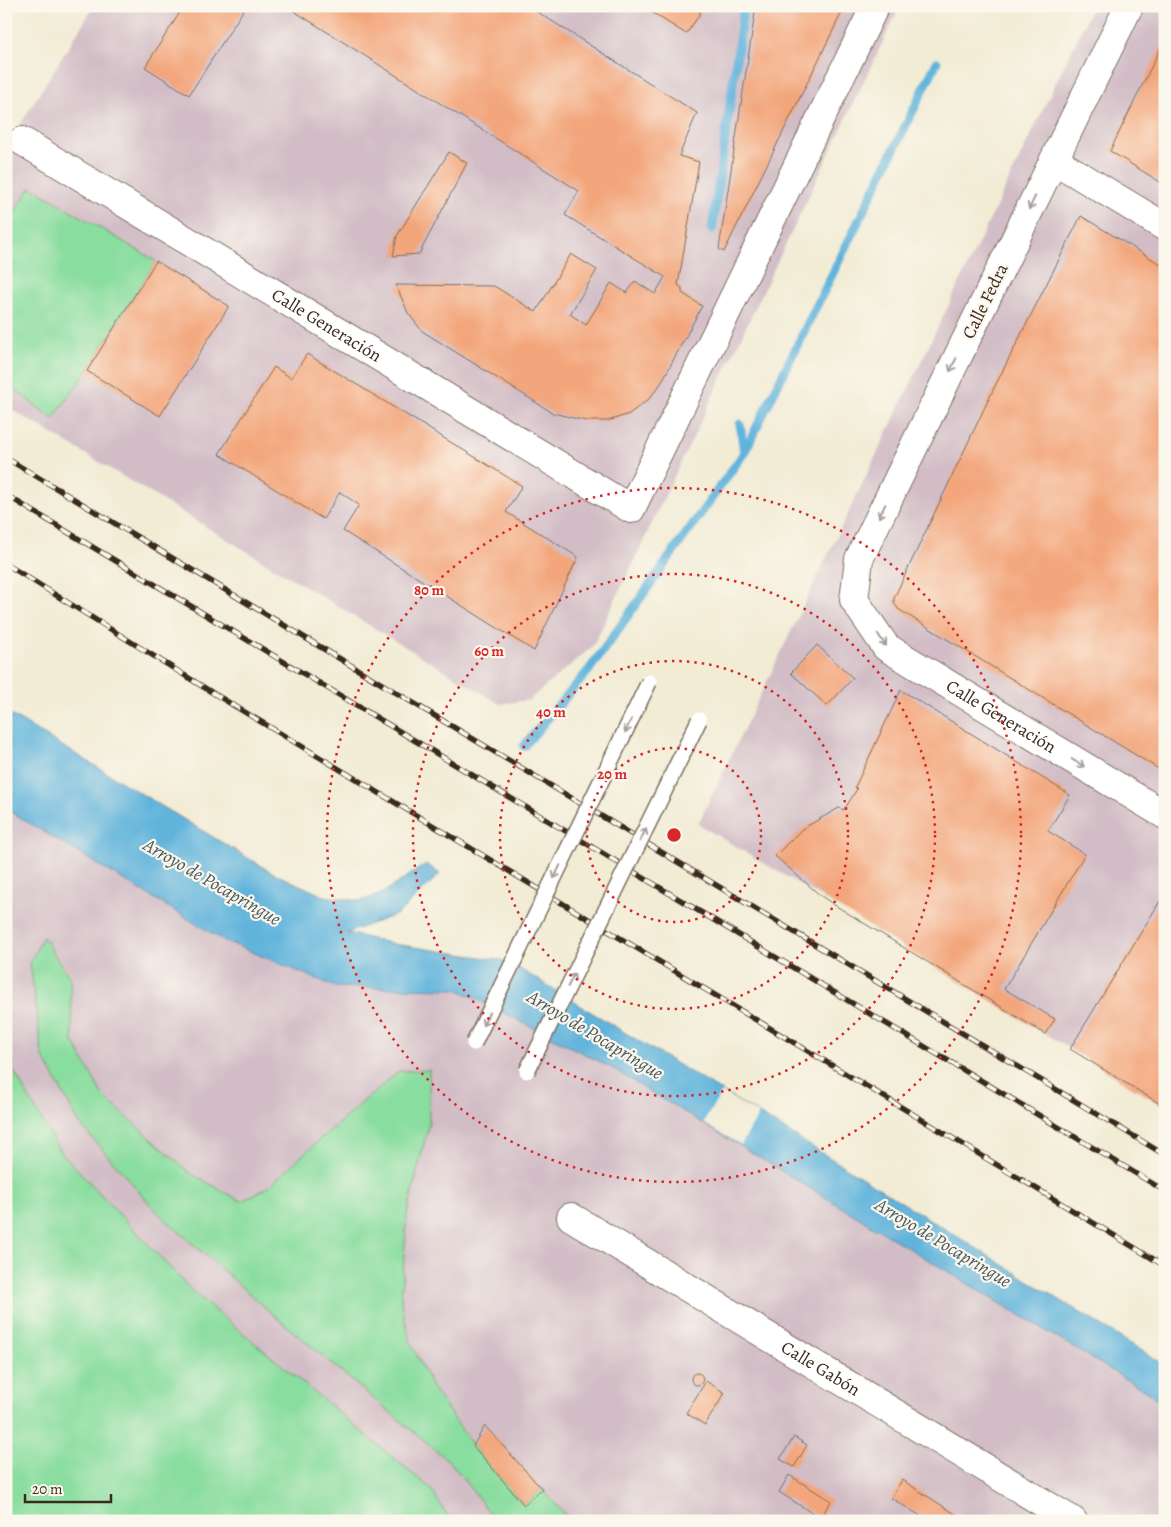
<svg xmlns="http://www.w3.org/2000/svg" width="1171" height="1527" font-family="Alegreya,serif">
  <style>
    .industrial { fill: #d2bdc6 }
    .green { fill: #89dd9f; stroke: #62845e }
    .water { fill: #60b4dc; stroke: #4e6f7d }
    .pier { fill: #f2ecd5 }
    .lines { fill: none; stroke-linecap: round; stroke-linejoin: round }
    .stream { stroke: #60b4dc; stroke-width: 9 }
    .building { fill: #f3a67c }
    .street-casing { stroke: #7b6e5e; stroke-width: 30 }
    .street { stroke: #fff; stroke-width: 28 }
    .rail-casing { stroke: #3b2a1e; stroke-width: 5.5 }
    .rail { stroke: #fbf7ec; stroke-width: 4; stroke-dasharray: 11; stroke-linecap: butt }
    .lane-bridge-casing { stroke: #7b6e5e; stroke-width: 18; stroke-linecap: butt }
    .lane-bridge { stroke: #fff; stroke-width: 15 }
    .oneway { stroke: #a79f9a }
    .ring { fill: none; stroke: #d62828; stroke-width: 2.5; stroke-dasharray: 2.5 5 }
    .labels { text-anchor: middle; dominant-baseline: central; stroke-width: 4.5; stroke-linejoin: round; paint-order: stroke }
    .street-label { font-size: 18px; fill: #3b2a1e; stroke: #fbf7ec }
    .water-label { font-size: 19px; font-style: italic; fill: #485a60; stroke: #fbf7ec }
    .centre { fill: #d62828; stroke: #fbf7ec; stroke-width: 2.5 }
    .ring-label { font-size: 15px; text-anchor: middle; font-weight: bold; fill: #d62828; stroke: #fbf7ec; stroke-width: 4.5; stroke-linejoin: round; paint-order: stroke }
  </style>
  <rect width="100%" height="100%" fill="#fbf7ec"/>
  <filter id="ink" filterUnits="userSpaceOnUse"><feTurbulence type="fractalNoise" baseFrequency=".02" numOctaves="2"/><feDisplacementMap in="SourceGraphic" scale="10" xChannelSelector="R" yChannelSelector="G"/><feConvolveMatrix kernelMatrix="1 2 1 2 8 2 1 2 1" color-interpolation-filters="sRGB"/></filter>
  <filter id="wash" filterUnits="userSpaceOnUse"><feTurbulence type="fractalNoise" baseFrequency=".0096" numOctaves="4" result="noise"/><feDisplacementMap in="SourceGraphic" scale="20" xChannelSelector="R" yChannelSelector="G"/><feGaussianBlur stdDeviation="1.12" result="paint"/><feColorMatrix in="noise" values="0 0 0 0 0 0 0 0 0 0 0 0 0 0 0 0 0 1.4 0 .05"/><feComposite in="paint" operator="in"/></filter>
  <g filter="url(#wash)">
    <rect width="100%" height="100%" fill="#f2ecd5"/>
    <g class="industrial">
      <path d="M94,6H900L593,646L529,700L500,704L6,406V147Z"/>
      <path d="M1093,6H1165V1107L836,906L698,824Z"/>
      <path d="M6,809L223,940L336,987L457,989L608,1066L1165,1403V1521H6Z"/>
    </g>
    <g class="green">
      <path d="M31,187L156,261L87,371L53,419L6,383V224Z"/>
      <path d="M43,937L70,978L73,1041L103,1096L190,1173L241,1201L267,1188L308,1150L399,1071L429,1070V1123L407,1214L401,1301L410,1341L432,1387L473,1446L524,1505L542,1489L571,1521H496L450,1462L278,1319L158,1213L80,1124L42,1055L30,962Z"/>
      <path d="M6,1007L13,1070L59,1150L192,1291L430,1488L451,1521H6Z"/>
    </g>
    <path class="water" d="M6,712L271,872L324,896L361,901L383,893L426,864L440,874L398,914L347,933L394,944L507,961L759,1114L1165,1365V1403L608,1066L457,989L336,987L223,940L6,809Z"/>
    <path class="pier" d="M722,1092L759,1114L741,1145L703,1123Z"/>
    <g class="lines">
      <g class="stream">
        <path d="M712,229L744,6"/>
        <path d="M744,453L937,62"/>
        <path d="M524,746L589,670L744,453L740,424"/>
      </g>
    </g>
    <g id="blocks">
      <g class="building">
        <path d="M184,6H246L189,95L145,67Z"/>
        <path d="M286,6H528L697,113L679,156L699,162L678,285L682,288V293L702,306L660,385L649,399L629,414L608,421H586L553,413L422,331L408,313L396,285L494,286L536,312L571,254L597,270L570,314L586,325L611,283L627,293L635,281L655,294L665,277L565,215L579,191Z"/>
        <path d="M642,6H701L700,14L686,34Z"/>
        <path d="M756,6H845L724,252L719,249Z"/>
        <path d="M1165,39V185L1110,151Z"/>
        <path d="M449,152L467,163L419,254L393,256L397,236Z"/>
        <path d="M1081,216L1165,267V773L898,609L894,602V598L994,388Z"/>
        <path d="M156,261L229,306L160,416L87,371Z"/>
        <path d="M307,354L522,486L506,512L578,557L534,651L343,531L359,505L340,492L323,519L219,454L274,367L291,378Z"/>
        <path d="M817,645L853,678L827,706L791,673Z"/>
        <path d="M901,690L1070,795L1048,831L1085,854L1004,989L1055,1019L1045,1034L836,906L821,896L775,856L802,829L839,808L844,810L857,789L855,787Z"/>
        <path d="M1165,893V1107L1070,1049Z"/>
        <circle cx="697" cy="1379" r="6"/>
        <path d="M706,1381L725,1393L705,1425L686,1413Z"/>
        <path d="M485,1426L542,1489L524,1505L473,1446Z"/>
        <path d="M794,1437L807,1445L794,1467L780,1459Z"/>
        <path d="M789,1475L831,1501L820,1518L779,1492Z"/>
        <path d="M902,1480L957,1515L954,1521H929L891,1498Z"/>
      </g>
    </g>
  </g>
  <g filter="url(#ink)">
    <use href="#blocks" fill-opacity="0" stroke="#7b6e5e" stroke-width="1"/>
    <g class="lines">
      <g class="street-casing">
        <g id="street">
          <path id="s1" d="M1129,6L859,559L854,600L886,647L1165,815"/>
          <path id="s2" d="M22,141L631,509L875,6"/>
          <path d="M1054,160L1165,227"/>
          <path id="s3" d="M571,1217L1073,1521"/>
        </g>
      </g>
      <use href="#street" class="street"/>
      <g class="rail-casing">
        <g id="rail">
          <path d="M6,458L1165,1155"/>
          <path d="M6,495L1165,1191"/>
          <path d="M6,564L213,693L1165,1266"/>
        </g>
      </g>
      <use href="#rail" class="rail"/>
      <g class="lane-bridge-casing">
        <g id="lane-bridge">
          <path d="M474,1043L649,682"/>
          <path d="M527,1071L699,720"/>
        </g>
      </g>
      <use href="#lane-bridge" class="lane-bridge"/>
    </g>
    <defs><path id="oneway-shaft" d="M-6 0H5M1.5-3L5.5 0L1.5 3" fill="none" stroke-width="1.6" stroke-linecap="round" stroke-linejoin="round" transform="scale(1.25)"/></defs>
    <g class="oneway">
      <use href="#oneway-shaft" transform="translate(1032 203) rotate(116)"/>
      <use href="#oneway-shaft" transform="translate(953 365) rotate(116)"/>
      <use href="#oneway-shaft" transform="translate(882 511) rotate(116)"/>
      <use href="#oneway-shaft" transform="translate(882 640) rotate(55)"/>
      <use href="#oneway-shaft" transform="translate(628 726) rotate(116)"/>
      <use href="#oneway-shaft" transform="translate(1078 763) rotate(31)"/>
      <use href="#oneway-shaft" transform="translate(643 835) rotate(-64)"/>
      <use href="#oneway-shaft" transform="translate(557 872) rotate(116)"/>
      <use href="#oneway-shaft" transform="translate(571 980) rotate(-64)"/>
      <use href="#oneway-shaft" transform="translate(486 1019) rotate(116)"/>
    </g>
  </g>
  <g class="ring">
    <circle cx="674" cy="835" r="87"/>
    <circle cx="674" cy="835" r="174"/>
    <circle cx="674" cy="835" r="261"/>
    <circle cx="674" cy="835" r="347"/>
  </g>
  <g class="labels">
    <g class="street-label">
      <text transform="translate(985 301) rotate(-64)">Calle Fedra</text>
      <text stroke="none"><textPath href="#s2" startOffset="356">Calle Generación</textPath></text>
      <text stroke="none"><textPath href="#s1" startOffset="848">Calle Generación</textPath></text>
      <text stroke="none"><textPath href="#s3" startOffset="292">Calle Gabón</textPath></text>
    </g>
    <g class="water-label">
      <text transform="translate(212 882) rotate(30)">Arroyo de Pocapringue</text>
      <text transform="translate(595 1035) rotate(31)">Arroyo de Pocapringue</text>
      <text transform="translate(943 1243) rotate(31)">Arroyo de Pocapringue</text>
    </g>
  </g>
  <circle cx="674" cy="835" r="8" class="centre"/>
  <g class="ring-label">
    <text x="429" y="595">80 m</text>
    <text x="489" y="656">60 m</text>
    <text x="551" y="717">40 m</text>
    <text x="612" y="779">20 m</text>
  </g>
  <rect width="1171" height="1527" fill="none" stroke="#fbf7ec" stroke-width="25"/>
  <path d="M25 1494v8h86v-8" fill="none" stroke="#3b2a1e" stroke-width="2.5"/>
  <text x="32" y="1494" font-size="15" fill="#3b2a1e" stroke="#fbf7ec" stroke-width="4" paint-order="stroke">20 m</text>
</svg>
